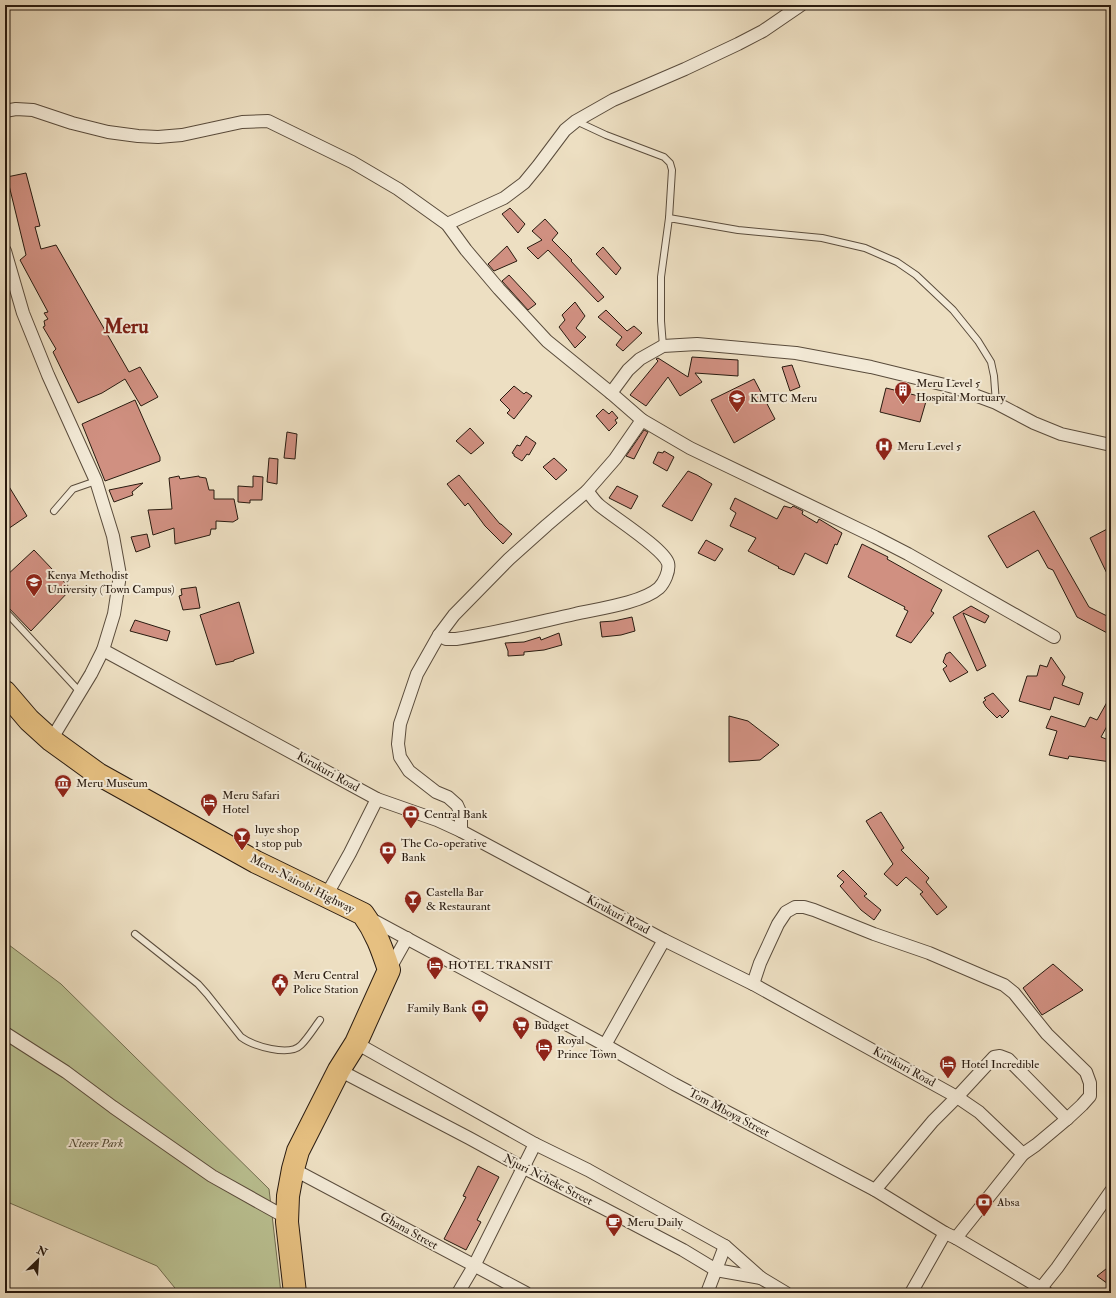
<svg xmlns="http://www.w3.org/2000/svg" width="1116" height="1298" font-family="'IM FELL Double Pica',serif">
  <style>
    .green { fill: #bac192; stroke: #726e51 }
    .building { fill: #d09081; stroke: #291b10 }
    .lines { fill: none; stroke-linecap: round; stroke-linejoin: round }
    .lane-casing { stroke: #5a4c3c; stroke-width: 8 }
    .street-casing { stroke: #5a4c3c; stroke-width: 14 }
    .highway-casing { stroke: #291b10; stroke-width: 24 }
    .lane { stroke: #f3ead7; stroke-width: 6 }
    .street { stroke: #f3ead7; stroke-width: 12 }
    .highway { stroke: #e6c081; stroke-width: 22 }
    .labels { text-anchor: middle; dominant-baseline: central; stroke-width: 4; stroke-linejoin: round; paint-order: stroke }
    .poi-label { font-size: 12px; fill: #291b10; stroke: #f3ead7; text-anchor: start }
    .street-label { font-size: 12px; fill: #291b10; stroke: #f3ead7 }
    .park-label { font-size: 12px; font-style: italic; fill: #544d37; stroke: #f3ead7 }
    .town-label { font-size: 20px; font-weight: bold; fill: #7a1f14; stroke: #f3ead7 }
  </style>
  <rect width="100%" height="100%" fill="#eddfc2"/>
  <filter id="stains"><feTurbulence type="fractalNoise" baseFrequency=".005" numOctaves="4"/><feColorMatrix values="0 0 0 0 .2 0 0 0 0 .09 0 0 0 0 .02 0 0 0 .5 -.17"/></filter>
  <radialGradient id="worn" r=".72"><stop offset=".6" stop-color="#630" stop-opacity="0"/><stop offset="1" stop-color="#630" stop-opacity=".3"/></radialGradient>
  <path class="green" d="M5,942L61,984L269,1189L281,1293H179L157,1266L5,1201Z"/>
  <g class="building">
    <path d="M26,173L40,226L35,227L41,249L56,245L129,372L140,367L158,397L141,406L125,379L102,393L78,403L53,352L56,349L43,327L45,326L44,321L48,319L44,313L48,312L20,260L26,255L7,177Z"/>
    <path d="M510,208L525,224L518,233L502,214Z"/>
    <path d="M545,219L558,233L552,240L572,260L571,261L604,297L598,302L548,250L538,259L527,248L542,240L532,231Z"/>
    <path d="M507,246L517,261L494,271L488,264Z"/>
    <path d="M603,247L621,268L616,275L596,254Z"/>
    <path d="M509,275L536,304L528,310L502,281Z"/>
    <path d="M575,302L585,316L576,328L586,337L575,348L559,327L565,320L562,315Z"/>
    <path d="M606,310L627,331L634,326L642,333L623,351L616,345L622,337L598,317Z"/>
    <path d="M692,357L738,360V376L695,373L702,382L680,396L668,377L646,406L630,395L658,361L656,359L658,358L688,377Z"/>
    <path d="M792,365L800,387L790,391L782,367Z"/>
    <path d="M754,379L775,419L734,443L711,400Z"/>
    <path d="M514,386L524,394L526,392L532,396L514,419L507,413L510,410L500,400Z"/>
    <path d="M886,388L927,398L920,422L880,412Z"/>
    <path d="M135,400L160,457V461L105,481L82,424Z"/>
    <path d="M603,409L609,414L612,411L618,418L615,420L617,423L609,431L596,416Z"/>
    <path d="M470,428L484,443L471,454L456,441Z"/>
    <path d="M644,430L648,432L634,459L626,456Z"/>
    <path d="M287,432L297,434L295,459L284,458Z"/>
    <path d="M526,436L536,443L529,455L527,454L522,461L514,456V454L512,453L517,445L520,446Z"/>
    <path d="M664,451L674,457L667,471L653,463L658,452L663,453Z"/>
    <path d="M269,458L278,459L277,484L267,482Z"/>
    <path d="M554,458L567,470L556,480L543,467Z"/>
    <path d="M688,471L697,475L712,484L692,521L662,506Z"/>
    <path d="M459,475L500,524H501L512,534L503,544L485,526L468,503L465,506L447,484Z"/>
    <path d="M179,476L180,479L199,476V477L206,478L209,490H214V499H234L238,519L233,522L216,521V529H211L210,535L175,544L174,528L153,535L148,510L172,509L169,478Z"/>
    <path d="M253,476L263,477L262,500H250V503L238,502V486L253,487Z"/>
    <path d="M5,480L27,516L5,531Z"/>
    <path d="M143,483L132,492L133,495L114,502L109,490Z"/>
    <path d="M617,486L638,496L631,509L609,498Z"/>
    <path d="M735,498L777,519L784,506L791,508L793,506L803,511L802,514L817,523L819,519L842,533L837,545L835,544L827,564L805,553L794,575L778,568L779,567L748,551L756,538L730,526L736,513L730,509Z"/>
    <path d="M1034,511L1089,607L1111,618V635L1077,617L1053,570L1048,568L1038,550L1007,568L988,536Z"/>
    <path d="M1111,527V582L1090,538Z"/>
    <path d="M147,534L150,547L136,552L131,537Z"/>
    <path d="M706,540L723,549L715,561L698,553Z"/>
    <path d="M862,544L888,557L887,559L942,590L931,611L934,613L911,643L896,636L908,611L904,609L905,607L848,577Z"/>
    <path d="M34,550L71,589L31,631L5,604V577Z"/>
    <path d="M196,587L200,608L183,610L179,596L182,595L181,589Z"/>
    <path d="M239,602L254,653L234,660V661L216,665L200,615Z"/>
    <path d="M971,606L989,616L985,623L963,613L986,666L977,671L953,617Z"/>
    <path d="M632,617L635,631L621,635L602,637L600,622L614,621Z"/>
    <path d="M135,620L170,631L167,641L130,631Z"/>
    <path d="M559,633L562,645L544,650L524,652V655L508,656V651L505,643L524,642L540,637L541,640Z"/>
    <path d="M950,652L968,672L950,682L943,669L947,666L943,662L946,654Z"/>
    <path d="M1051,657L1065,677L1062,685L1083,693L1079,705L1054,697L1050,710L1019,701L1027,676H1037L1040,665L1047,667Z"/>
    <path d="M993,693L1009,711L1002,718L1000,715L997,718L986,707L983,702L986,700L984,698Z"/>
    <path d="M1111,695V719L1101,737L1111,741V762L1069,756L1068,759L1049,755L1057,731L1046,728L1051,716L1085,727L1090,717L1097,720Z"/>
    <path d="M729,716L748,721L779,745L760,760L729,762Z"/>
    <path d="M881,812L904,848L901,850L929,878L926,882L947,907L937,915L920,894L923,892L906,877L897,886L884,874L893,864L866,821Z"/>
    <path d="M843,870L867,894L864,896L881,910L874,920L861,910L840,886L844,882L837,876Z"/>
    <path d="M1053,964L1083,990L1042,1015L1023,988Z"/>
    <path d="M478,1166L499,1177L477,1220L481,1222L466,1250L444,1239L466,1197L463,1196Z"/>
    <path d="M1111,1265V1286L1097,1276Z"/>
  </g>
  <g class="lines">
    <g class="lane-casing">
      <g id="lane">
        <path d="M576,121L606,135L664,157L670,163L672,170L669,218"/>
        <path d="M663,346L661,321V277L669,218L738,230L822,238L865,248L897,262L916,275L953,310L978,341L991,362L994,376L996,403"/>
        <path d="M54,511L73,489L96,481"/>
        <path d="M5,611L80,692"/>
        <path d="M135,934L198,984L207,994L241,1037C253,1046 289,1057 301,1045C308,1038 314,1028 320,1020"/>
      </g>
    </g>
    <g class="street-casing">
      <g id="street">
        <path d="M5,111L16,109L33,110L72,123L108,132L138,136L158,137L182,135L242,122L268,121L352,162L398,189L447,224L466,250L499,289L547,341L611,393L642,420L690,448L875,537L908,554L1054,637"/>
        <path d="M447,224L504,198L524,183L538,166L565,130L576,121L613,100L685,69L738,44L763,31L801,5"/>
        <path d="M5,251L23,313L48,375L96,481L113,536L120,575L114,614L103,650L91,674L51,740"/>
        <path d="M611,393L628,370L640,359L663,346L697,344L796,353L871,367L953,387L996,403L1034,423L1061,434L1111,445"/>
        <path d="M439,635L446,639H456C496,633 535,623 575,614C597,609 642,603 659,588C664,583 670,571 668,563C663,548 613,517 599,505C594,501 591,495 587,491"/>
        <path d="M103,650L377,799L437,820L461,831L664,940L753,984L957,1097L979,1112L1023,1154L956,1238"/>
        <path d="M461,831V814L457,805L448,797L436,792L409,771L400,757L398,744L400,724L417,674L439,635L454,615L509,559L547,525L587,491L615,459L642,420"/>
        <path d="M326,896L350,853L377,799"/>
        <path d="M369,918L605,1045L674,1084L875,1190L945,1233L956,1238L1041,1288L1047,1293"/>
        <path d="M389,970L407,938"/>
        <path d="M753,984L760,963L778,924L786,912L795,907H804L814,910L874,934L929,953L985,977L1004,985L1014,993L1047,1034L1086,1072L1090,1083V1096L1082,1105L1067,1119"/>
        <path d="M5,1033L66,1072L113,1107L212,1176L287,1218"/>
        <path d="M356,1043L535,1144L588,1170L725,1246L761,1278L786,1293"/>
        <path d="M605,1045L664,940"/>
        <path d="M339,1070L469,1138L522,1167L603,1208L683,1250L716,1270L761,1278"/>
        <path d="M293,1169L526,1293"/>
        <path d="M875,1190L933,1121L957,1097L994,1057L1000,1056L1008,1059L1067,1119L1036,1145L1023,1154"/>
        <path d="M1041,1288L1057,1268L1111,1191"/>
        <path d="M458,1293L474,1266L535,1144"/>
        <path d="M707,1293L725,1246"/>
        <path d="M911,1293L945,1233"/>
      </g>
    </g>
    <g class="highway-casing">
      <path id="highway" d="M5,692L29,720L51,740L98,774L256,862L363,914C376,932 382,949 389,970L356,1043L339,1070L298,1151L293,1169L288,1196L287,1222L295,1293"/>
    </g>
    <use href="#lane" class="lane"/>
    <use href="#street" class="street"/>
    <use href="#highway" class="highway"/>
  </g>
  <defs>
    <g id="building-pin" transform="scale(0.9)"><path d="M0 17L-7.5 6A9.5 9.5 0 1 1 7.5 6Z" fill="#8f2418" stroke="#f3ead7"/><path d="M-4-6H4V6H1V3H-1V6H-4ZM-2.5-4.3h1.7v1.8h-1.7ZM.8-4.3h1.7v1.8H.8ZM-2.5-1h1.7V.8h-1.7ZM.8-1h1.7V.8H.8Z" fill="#fff"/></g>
    <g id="university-pin" transform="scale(0.9)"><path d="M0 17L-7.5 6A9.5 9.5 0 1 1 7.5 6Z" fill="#8f2418" stroke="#f3ead7"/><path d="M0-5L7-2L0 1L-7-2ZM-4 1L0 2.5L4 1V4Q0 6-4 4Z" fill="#fff"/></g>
    <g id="hospital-pin" transform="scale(0.9)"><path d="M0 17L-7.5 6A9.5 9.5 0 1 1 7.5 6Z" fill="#8f2418" stroke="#f3ead7"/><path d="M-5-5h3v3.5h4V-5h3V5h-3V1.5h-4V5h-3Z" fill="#fff"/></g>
    <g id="museum-pin" transform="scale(0.9)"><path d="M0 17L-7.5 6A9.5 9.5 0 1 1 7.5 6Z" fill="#8f2418" stroke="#f3ead7"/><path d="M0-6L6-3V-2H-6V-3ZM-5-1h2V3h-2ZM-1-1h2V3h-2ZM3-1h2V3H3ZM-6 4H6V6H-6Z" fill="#fff"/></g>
    <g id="hotel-pin" transform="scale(0.9)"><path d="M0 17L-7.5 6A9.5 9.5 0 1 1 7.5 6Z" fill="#8f2418" stroke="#f3ead7"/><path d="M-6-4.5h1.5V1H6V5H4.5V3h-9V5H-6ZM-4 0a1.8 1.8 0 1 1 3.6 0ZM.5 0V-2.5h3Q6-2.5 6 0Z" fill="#fff"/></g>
    <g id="bank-pin" transform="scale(0.9)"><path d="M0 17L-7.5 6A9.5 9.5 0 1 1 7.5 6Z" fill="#8f2418" stroke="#f3ead7"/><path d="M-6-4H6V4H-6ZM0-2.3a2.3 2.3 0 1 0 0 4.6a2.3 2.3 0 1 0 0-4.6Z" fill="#fff"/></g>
    <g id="bar-pin" transform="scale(0.9)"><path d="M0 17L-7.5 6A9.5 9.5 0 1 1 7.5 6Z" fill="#8f2418" stroke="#f3ead7"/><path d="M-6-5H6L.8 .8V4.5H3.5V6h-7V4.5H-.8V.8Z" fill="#fff"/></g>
    <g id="civic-pin" transform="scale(0.9)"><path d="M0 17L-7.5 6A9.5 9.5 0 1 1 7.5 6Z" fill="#8f2418" stroke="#f3ead7"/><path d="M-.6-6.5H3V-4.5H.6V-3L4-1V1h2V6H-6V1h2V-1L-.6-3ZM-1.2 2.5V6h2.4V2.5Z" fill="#fff"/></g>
    <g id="supermarket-pin" transform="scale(0.9)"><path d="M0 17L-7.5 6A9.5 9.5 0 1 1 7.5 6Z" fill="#8f2418" stroke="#f3ead7"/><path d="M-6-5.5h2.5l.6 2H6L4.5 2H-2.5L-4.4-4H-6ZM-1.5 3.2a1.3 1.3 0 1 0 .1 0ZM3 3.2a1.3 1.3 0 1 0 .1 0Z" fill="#fff"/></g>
    <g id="cafe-pin" transform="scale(0.9)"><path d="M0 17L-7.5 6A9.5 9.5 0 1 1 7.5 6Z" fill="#8f2418" stroke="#f3ead7"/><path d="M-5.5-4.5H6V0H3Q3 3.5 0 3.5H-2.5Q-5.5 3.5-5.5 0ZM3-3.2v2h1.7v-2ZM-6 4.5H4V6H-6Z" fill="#fff"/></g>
  </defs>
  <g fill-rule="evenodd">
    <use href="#building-pin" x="903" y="390"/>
    <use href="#university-pin" x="737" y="398"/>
    <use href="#hospital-pin" x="884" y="446"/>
    <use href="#university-pin" x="34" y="582"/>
    <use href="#museum-pin" x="63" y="783"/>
    <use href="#hotel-pin" x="209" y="802"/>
    <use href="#bank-pin" x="411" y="814"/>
    <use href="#bar-pin" x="242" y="836"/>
    <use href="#bank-pin" x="388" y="850"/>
    <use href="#bar-pin" x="413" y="899"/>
    <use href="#hotel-pin" x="435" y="965"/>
    <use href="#civic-pin" x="280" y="982"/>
    <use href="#bank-pin" x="480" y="1008"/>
    <use href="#supermarket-pin" x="521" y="1025"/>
    <use href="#hotel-pin" x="544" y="1047"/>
    <use href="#hotel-pin" x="948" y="1064"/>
    <use href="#bank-pin" x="984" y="1202"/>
    <use href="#cafe-pin" x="614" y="1222"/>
  </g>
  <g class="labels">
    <g class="poi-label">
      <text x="916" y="383">Meru Level 5<tspan x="916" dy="14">Hospital Mortuary</tspan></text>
      <text x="750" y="398">KMTC Meru</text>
      <text x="897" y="446">Meru Level 5</text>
      <text x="47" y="575">Kenya Methodist<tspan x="47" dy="14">University (Town Campus)</tspan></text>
      <text x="76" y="783">Meru Museum</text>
      <text x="222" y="795">Meru Safari<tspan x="222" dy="14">Hotel</tspan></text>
      <text x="424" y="814">Central Bank</text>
      <text x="255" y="829">luye shop<tspan x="255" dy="14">1 stop pub</tspan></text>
      <text x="401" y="843">The Co-operative<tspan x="401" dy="14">Bank</tspan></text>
      <text x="426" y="892">Castella Bar<tspan x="426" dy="14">&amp; Restaurant</tspan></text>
      <text x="448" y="965">HOTEL TRANSIT</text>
      <text x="293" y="975">Meru Central<tspan x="293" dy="14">Police Station</tspan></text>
      <text x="467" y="1008" text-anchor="end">Family Bank</text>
      <text x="534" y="1025">Budget</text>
      <text x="557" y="1040">Royal<tspan x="557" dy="14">Prince Town</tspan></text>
      <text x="961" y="1064">Hotel Incredible</text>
      <text x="997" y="1202">Absa</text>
      <text x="627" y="1222">Meru Daily</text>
    </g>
    <g class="street-label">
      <text transform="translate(328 772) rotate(29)">Kirukuri Road</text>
      <text transform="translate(302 884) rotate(27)">Meru-Nairobi Highway</text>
      <text transform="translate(618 915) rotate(28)">Kirukuri Road</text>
      <text transform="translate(904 1067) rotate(29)">Kirukuri Road</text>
      <text transform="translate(729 1113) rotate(28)">Tom Mboya Street</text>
      <text transform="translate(548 1180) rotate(27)">Njuri Ncheke Street</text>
      <text transform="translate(409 1231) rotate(29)">Ghana Street</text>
    </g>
    <g class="park-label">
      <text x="96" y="1143">Nteere Park</text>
    </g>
    <g class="town-label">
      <text x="126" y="326">Meru</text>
    </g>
  </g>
  <rect width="1116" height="1298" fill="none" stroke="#eddfc2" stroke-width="20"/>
  <rect x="6" y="6" width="1104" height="1286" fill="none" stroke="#291b10" stroke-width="2"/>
  <rect x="10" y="10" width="1096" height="1278" fill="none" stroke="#291b10"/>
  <g transform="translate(38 1260) rotate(25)" stroke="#f3ead7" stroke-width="3" paint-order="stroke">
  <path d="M0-3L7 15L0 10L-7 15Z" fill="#291b10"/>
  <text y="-6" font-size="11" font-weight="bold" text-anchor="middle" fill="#291b10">N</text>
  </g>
  <rect width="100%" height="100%" filter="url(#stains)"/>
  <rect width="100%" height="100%" fill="url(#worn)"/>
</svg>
